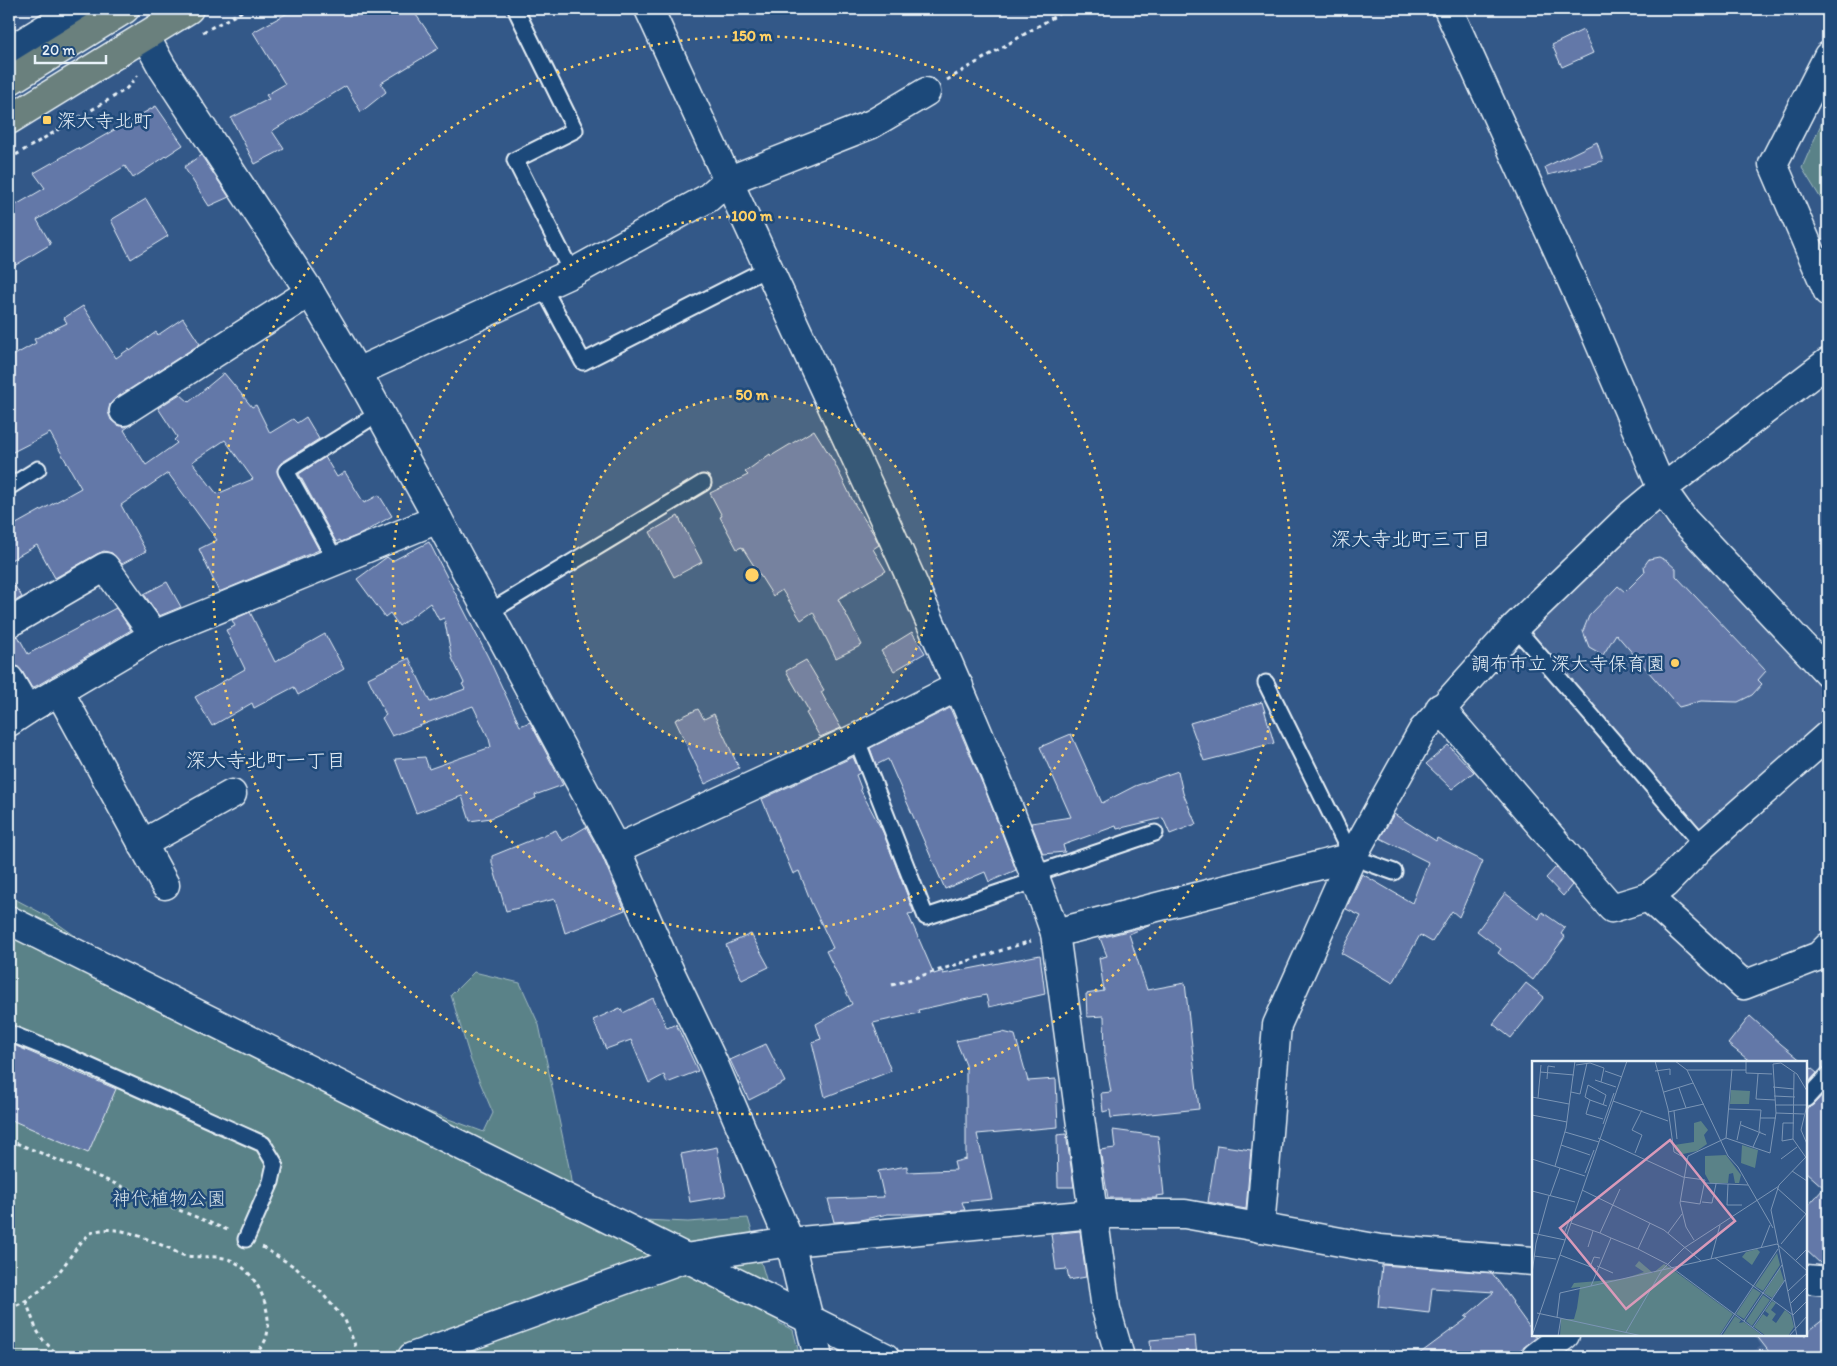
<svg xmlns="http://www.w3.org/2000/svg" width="1837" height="1366" font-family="Itim,'Klee One',sans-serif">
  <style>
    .built { fill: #446594 }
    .green { fill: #5a8288; stroke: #a1bac0 }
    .building { fill: #6378a8; stroke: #e8f1f8; fill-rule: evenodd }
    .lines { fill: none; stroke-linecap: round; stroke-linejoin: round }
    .service-casing { stroke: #e8f1f8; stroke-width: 19 }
    .minor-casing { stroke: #e8f1f8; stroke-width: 31 }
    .primary-casing { stroke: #e8f1f8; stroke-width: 31 }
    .path { stroke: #e8f1f8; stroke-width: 3; stroke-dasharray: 4 4; stroke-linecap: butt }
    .service { stroke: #1f4a7a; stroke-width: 15 }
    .minor { stroke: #1f4a7a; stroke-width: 28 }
    .primary { stroke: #6a807d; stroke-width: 28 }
    .ring { fill: none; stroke: #ffd166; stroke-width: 2.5; stroke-dasharray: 2.5 5 }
    .poi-dot { fill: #ffd166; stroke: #1f4a7a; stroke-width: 2 }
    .labels { text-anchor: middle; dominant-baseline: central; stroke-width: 5; stroke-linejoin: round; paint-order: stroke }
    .poi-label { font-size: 19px; fill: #e8f1f8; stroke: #1f4a7a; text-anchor: start }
    .park-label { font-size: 19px; fill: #d3e0e7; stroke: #1f4a7a }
    .neighbourhood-label { font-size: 20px; fill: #e8f1f8; stroke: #1f4a7a }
    .inset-road { fill: none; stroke: #7b95b5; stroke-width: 1 }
    .view { fill: #d99ab9; fill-opacity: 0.15; stroke: #d99ab9; stroke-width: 2.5 }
    .inset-edge { fill: none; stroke: #e8f1f8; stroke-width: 2.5 }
    .centre { fill: #ffd166; stroke: #1f4a7a; stroke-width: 2.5 }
    .ring-label { font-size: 15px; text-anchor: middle; font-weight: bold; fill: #ffd166; stroke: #1f4a7a; stroke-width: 5; stroke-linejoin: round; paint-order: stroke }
  </style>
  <rect width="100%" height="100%" fill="#335888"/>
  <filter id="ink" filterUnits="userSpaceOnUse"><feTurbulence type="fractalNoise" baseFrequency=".02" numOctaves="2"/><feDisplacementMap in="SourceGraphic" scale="10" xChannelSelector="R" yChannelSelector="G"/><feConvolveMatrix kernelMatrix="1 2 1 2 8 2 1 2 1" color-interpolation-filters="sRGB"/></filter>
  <g filter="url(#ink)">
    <g class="built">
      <path d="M1653,509L1828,693V716L1700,834L1524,634Z"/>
      <path d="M1806,1290L1828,1293V1357H1745L1761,1346L1754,1335H1806Z"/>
    </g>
    <g class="green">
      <path d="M1828,108V210L1802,168Z"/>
      <path d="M9,896L47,916L211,1032L484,1132L493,1113L471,1061L451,995L474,972L520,983L539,1025L569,1167L576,1217L688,1222L748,1218L779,1323L793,1330L800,1357H9Z"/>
    </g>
    <g class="building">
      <path d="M295,9H412L439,48L381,83L386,92L361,112L346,86L272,131L284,149L255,164L231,118L269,99L266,95L285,84L253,32Z"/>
      <path d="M1583,30L1593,53L1562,67L1552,45Z"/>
      <path d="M156,106L183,145L133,178L125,166L37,220L51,244L9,269V209L45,188L34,173L78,148L79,150Z"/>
      <path d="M1597,142L1603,161L1548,175L1545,167Z"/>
      <path d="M201,155L229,197L209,206L184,167Z"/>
      <path d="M146,199L168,236L131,259L111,220Z"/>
      <path d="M83,306L116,358L129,349L130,351L156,332L158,335L183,318L200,344L116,398L110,404L108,412L111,420L117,425L125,427L132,424L124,430L146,465L177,443L174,440L177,437L158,408L180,394L189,402L224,373L252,407L256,405L270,433L293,419L297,423L306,417L319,439L281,463L277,471L319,550L219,592L199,549L217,540L168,473L121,505L146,551L122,564L112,553L104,551L97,554L55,578L37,545L9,561V528L81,488L50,433L9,454V358L36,343L34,339L67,323L64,318ZM225,440L253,479L217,494L192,462Z"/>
      <path d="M814,430L834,462L854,503L875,536L879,545L873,549L886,571L838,599L862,645L836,658L813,612L801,620L782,590L773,596L742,547L737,549L720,517L722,516L710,493L748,475L745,472L770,454L771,456Z"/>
      <path d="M325,457L337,477L345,472L364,503L379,495L392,516L361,534L341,542L340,540L336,542L299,474Z"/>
      <path d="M678,516L702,562L674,577L650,532Z"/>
      <path d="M429,542L488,657L520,726L530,722L563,785L535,795L536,798L491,818L470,821L462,796L416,813L395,759L425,757L429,769L491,747L489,739L473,706L392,736L382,718L386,715L368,678L409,658L430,702L465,689L462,684L464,683L452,658L444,618L439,620L430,603L399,626L390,613L385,617L357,579L387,557L392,561Z"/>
      <path d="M1659,557L1667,561L1676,569V576L1766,671L1758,680L1762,684L1752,695L1738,702L1701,701L1679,707L1616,634L1603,655L1589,647L1583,631L1589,616L1618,586L1625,592L1645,572L1644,566L1649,559Z"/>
      <path d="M9,577L22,597L9,605Z"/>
      <path d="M167,582L181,607L159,616L144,594Z"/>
      <path d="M116,608L131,630L38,685L32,688L22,671L16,665L9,663V639L18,636L28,654Z"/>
      <path d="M250,612L275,662L325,634L344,669L298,695L294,687L254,708L252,703L212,726L195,697L245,669L226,630L235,626L232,620Z"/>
      <path d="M912,632L925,653L894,671L881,651Z"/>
      <path d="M806,660L824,690L821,692L841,728L820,737L806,713L809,711L786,671Z"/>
      <path d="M1262,702L1274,743L1204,761L1190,723Z"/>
      <path d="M950,708L984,787L1016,870L989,882L985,872L945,889L888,759L876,765L870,748Z"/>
      <path d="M698,709L704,719L714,714L739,768L705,784L675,720Z"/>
      <path d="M1071,734L1102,803L1135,786L1178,771L1183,793L1196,824L1170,834L1163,818L1117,829L1116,826L1063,845L1065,852L1043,854L1031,823L1071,817L1040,747Z"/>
      <path d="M1448,745L1474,772L1452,789L1426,764Z"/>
      <path d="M853,757L860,773L856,775L861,788L860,789L883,832L914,913L908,914L934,974L943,971V974L1040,955L1045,994L989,1007L986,995L918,1010L919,1013L873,1023L891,1071L825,1097L812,1042L821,1039L816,1024L852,1004L826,951L833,948L811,902L799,871L793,874L762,799Z"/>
      <path d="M1394,814L1436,841L1437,838L1483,861L1459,917L1452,911L1432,942L1420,935L1393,983L1341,953L1361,916L1346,909L1362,874L1412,903L1428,862L1380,838Z"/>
      <path d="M586,827L602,856L625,910L565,933L555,899L506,911L492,863V856L556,830L562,841Z"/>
      <path d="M1556,867L1572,885L1563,896L1546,878Z"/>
      <path d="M1505,893L1539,919L1542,912L1565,928L1561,934L1565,937L1533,980L1498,953L1501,949L1477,931Z"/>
      <path d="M1151,925L1129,934L1147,990L1185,983L1199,1109L1111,1118L1110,1110L1103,1112L1101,1093L1111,1092L1105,1059L1104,1016L1087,1017L1086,994L1104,991L1099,958L1107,956L1100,938Z"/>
      <path d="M751,934L769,967L742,980L726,945Z"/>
      <path d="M1526,983L1544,997L1511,1038L1493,1024Z"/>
      <path d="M653,998L667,1028L676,1024L698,1071L667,1083L664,1075L649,1083L631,1040L606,1049L593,1020L620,1008L623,1013Z"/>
      <path d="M1750,1016L1781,1044L1803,1062H1751L1728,1044Z"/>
      <path d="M1003,1032L1015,1035L1028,1081L1056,1079L1058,1127L977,1134L992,1199L962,1202L965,1210L926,1214H888L860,1220L834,1222L828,1199L884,1197L878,1171L907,1166V1172L956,1170L954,1162L966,1159V1065L956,1041Z"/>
      <path d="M9,1043L116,1089L88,1153L9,1119Z"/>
      <path d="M766,1044L785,1082L749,1100L730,1060Z"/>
      <path d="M1806,1064L1817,1073L1806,1085Z"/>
      <path d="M1828,1089V1265H1822L1806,1250V1208L1824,1188L1806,1172V1108L1813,1105Z"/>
      <path d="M1113,1130L1158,1136L1164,1195L1156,1196L1157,1198H1108L1100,1150L1115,1148Z"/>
      <path d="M1066,1134L1074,1187H1058L1057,1135Z"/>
      <path d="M1217,1145L1251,1150L1246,1209L1208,1202Z"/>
      <path d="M717,1147L726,1196L690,1202L681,1154Z"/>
      <path d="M1080,1231L1086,1277L1069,1280L1067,1269L1056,1270L1051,1234Z"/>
      <path d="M1382,1265L1492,1273L1513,1302L1512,1303L1533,1332V1335L1537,1337L1511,1357H1415L1469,1317H1465L1494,1292L1432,1288L1429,1313L1378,1307Z"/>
      <path d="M1828,1316V1357H1773L1756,1335H1806V1333Z"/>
      <path d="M1195,1336L1197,1357H1151L1150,1340Z"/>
    </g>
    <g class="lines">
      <g class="service-casing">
        <g id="service">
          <path d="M517,12L575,130L515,160L572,273"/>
          <path d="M543,287L583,362L768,268"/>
          <path d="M9,487L38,469"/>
          <path d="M336,561L286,471L379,413"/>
          <path d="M488,613L703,483"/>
          <path d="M1515,627L1703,845"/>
          <path d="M1266,683L1352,857L1394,872"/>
          <path d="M856,738L926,917L1037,880"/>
          <path d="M1034,874L1155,833"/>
          <path d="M9,1033L69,1057L263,1144L275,1164L271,1182L246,1239"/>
          <path d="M1806,1099L1828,1075"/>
        </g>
      </g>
      <g class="minor-casing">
        <g id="minor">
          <path d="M649,9C728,184 811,358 891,534C950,665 1008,797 1055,933L1106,1309L1120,1357"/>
          <path d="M1448,9L1591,323L1662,489L1684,520L1828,673"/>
          <path d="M145,36L162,67L310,292L357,372"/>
          <path d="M9,51L77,9"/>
          <path d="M1828,56L1773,164L1828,292"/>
          <path d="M124,411L310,292"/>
          <path d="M438,519L616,849"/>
          <path d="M9,623L105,567L154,635"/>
          <path d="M9,679L27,710"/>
          <path d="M59,691L165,885"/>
          <path d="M1440,708L1612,908L1648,897L1665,884L1703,845L1828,735"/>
          <path d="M9,722L27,710L154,635L438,519L357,372L572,273L708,198L727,181L872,124L926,92"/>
          <path d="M142,844L232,794"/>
          <path d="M1648,897L1744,985L1819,956L1828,947"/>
          <path d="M9,920L885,1357"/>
          <path d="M1055,933L1352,857"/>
          <path d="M1260,1228L1277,1025L1352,857L1423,730L1515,627L1632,514L1662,489L1828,362"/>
          <path d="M1806,1279L1828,1281"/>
          <path d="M412,1357L685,1258L790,1242L1093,1214H1185L1380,1249L1533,1261"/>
          <path d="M818,1357L790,1242L713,1062L663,957L616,849L856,738L959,686"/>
          <path d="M1536,1357L1565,1335"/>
        </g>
      </g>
      <g class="primary-casing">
        <g id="primary">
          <path d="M9,81L125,9"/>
          <path d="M9,120L189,9"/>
        </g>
      </g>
      <g class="path">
        <path d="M203,32L247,9"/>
        <path d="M947,80L1067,9"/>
        <path d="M9,159L125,90L138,75"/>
        <path d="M892,985L1031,941"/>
        <path d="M9,1140L230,1231"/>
        <path d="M262,1247L295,1267L320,1291L345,1320L357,1350"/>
        <path d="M26,1301L36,1329L43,1340L60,1357"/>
        <path d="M9,1308C29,1302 44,1288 58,1273C67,1263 83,1234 96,1231C122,1225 145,1239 169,1248C174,1251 180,1255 186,1256C200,1258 214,1255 228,1259C255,1268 273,1308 267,1335C266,1342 258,1352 253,1357"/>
      </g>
      <use href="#service" class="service"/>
      <use href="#minor" class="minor"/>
      <use href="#primary" class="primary"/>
    </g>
  </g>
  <circle cx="752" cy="575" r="180" fill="#ffd166" fill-opacity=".12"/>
  <g class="ring">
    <circle cx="752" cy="575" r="180"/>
    <circle cx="752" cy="575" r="359"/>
    <circle cx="752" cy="575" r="539"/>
  </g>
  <g class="poi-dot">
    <rect x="42" y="115" width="10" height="10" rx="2.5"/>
    <circle cx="1675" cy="663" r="5"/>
  </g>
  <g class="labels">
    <g class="poi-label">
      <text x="57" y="120">深大寺北町</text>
      <text x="1665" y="663" text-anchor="end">調布市立 深大寺保育園</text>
    </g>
    <g class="park-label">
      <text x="169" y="1198">神代植物公園</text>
    </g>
    <g class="neighbourhood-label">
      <text x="1411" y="539">深大寺北町三丁目</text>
      <text x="266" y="760">深大寺北町一丁目</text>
    </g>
  </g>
  <g transform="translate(1532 1061)">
    <rect width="275" height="275" fill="#335888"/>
    <path d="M199,29L218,30L217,43H198ZM169,60L176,69L172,74L175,83L165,90L151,93L144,90L142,84L162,81V62ZM210,84L226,89L223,107L209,102ZM194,94L209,114L207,122H203L201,112L197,113L196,122H178L173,113V95ZM225,188L228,191L220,204L210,196L214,191ZM245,192L248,204L231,230L223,225ZM107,200L121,212L132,203L140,208L201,253L187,275H28L29,258H42L45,247L48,226L39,227L42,222L91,218L112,211L103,205ZM248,207L252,220L240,237L232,232ZM221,227L229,232L212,258L204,253ZM231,234L238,239L220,265L214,260ZM240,240L244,242L239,249L244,253L240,259L244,262L253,249L259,254L262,266L256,275H234L222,266L231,253L235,256L237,253L233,250ZM203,255L209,259L207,262L212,261L231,275H190Z" fill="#5a8288"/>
    <path class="inset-road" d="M123,0L136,48L142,91L155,98M143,0L155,9L196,95L206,106L241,167M214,0V12L240,13M249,2L265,13L275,30M44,4L58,2L72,7L69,21M155,9H214M73,10L90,16M123,10L138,8V14M8,11L42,14M262,12L261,78L275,98M226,13L224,38L243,39M15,18L16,5L23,6M63,19L84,26M241,26L262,28M147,27L154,47M39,31L48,33L55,2M132,31L161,22M242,35L263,36M0,36L37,43M6,37L9,4M58,39L54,53L71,58M81,40L136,60M71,44L74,34L56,24L53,36L58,39L75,45M244,44H275M275,44L269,69L275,83M197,48L229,49L227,70M142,50L145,78M136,51L172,43M244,52L272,53M0,54L35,61M228,57H244M71,63L82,32M209,64L234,74M33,71L67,81M66,77L151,116L173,119L168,143L148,140M194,77L200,8M261,78L250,80L251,62H262M205,79L209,60M29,84L58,94M221,86L228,70M103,92L110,74L100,69L110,49M0,98L53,115M249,98L265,86M23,105L34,67L43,0M260,110L275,120M53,112L62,89M173,122L216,124M196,123L195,144H210M245,127L275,154M50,129L132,169L169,200M0,130L43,141M18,135L28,107M170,141L180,142L184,123M39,162L68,172M118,162L106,188L135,203L232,275M0,172L33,179M136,172L150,153M32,173L39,155M79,177L106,188M162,179L154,166L148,142L156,95L194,77L238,92L244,52L241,3L249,2M249,183L274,153M56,186L61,170M229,187L238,164M28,194L64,208M2,195L24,198M183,197L261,254L275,240M179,198L188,164M264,199L275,188M65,205L81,212M58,206L62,196L68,197M0,213L4,182L17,135M59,225L79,177L68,172L88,128M256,230L275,212M259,242L275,226M5,252L110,275M25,256L28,232L245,183L275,210M212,260L250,204M221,266L253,219M94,271L130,209L152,187L247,125M0,275L95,0M26,275L29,257M188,275L246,188M257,275L275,255M265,275L239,149L247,124L275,95"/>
    <path class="view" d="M138,79L203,160L94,248L28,167Z"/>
    <rect width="275" height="275" class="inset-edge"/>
  </g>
  <circle cx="752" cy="575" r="8" class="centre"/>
  <g class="ring-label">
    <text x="752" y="41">150 m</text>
    <text x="752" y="221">100 m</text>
    <text x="752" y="400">50 m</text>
  </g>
  <rect width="1837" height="1366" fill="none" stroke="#1f4a7a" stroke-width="30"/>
  <rect x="15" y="15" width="1807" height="1336" fill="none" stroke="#e8f1f8" stroke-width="2" filter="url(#ink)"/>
  <path d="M35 55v8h71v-8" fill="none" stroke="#e8f1f8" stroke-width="2.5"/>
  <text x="42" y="55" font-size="15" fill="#e8f1f8" stroke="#1f4a7a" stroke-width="4" paint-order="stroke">20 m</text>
</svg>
